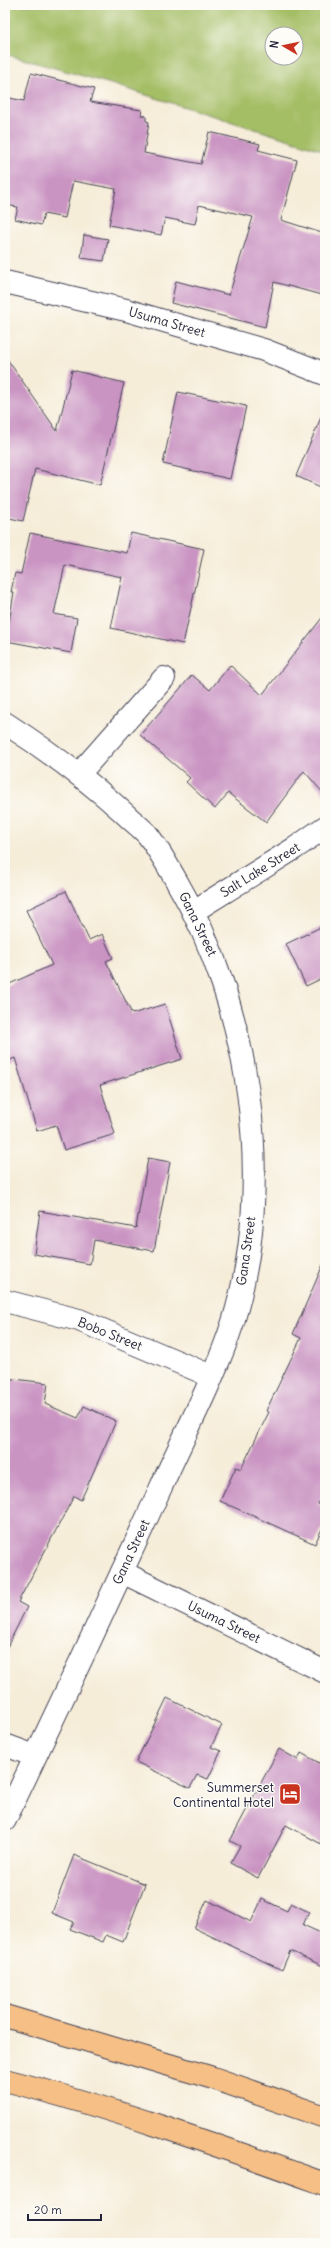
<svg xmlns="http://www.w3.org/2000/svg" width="330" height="2248" font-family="Delius,sans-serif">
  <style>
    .green { fill: #a4be65; stroke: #637050; fill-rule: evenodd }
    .building { fill: #c993c2 }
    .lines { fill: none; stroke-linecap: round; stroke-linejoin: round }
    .minor-casing { stroke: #424053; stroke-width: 24 }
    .major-casing { stroke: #424053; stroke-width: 24 }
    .minor { stroke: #fff; stroke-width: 22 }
    .major { stroke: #f5bf86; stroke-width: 22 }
    .labels { text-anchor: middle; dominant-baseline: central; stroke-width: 3; stroke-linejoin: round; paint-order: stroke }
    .street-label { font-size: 13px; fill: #22223b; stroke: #fdfcf7 }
    .poi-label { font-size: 13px; fill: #22223b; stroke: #fdfcf7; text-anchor: end }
  </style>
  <rect width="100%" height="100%" fill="#fdfcf7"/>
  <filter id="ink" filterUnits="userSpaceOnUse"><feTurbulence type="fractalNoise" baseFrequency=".025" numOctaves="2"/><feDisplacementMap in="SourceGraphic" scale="8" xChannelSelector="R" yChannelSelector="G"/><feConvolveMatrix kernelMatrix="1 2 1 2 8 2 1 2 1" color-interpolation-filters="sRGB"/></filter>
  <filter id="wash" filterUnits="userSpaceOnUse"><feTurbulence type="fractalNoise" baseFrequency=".012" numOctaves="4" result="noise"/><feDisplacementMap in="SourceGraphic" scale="16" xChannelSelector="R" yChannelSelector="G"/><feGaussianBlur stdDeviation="0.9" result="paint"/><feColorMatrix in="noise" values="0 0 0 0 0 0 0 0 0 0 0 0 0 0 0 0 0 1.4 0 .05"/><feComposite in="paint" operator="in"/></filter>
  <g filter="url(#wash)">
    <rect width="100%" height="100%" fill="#f6edd9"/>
    <path class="green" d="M5,5H325V151L111,84L5,54ZM272,34H296V58H272Z"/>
    <g id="blocks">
      <g class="building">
        <path d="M31,73L94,89L90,102L142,110L141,115L146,116V121L149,122L144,153L201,164L209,132L260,144L258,150L297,160L281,220L325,234V296L274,282L265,327L171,303L176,281L229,295L253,217L199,205L195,224L165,218L161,235L109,225L116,189L73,181L65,218L44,214L41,225L15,219L18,207L5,205L10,184H5V97L24,101Z"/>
        <path d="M84,235L108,239L104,261L81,258Z"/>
        <path d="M5,356L57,431L72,370L124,383L100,485L35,469L23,521L5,517Z"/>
        <path d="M178,392L246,406L230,479L163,464Z"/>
        <path d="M325,408V489L296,476Z"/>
        <path d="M30,533L127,553L131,533L204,549L183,644L111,628L122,577L65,565L54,614L77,618L71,653L6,641L14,592H11L15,573L21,574Z"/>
        <path d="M325,614V795L304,771L266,822L228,793L215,809L186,782L190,778L140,735L192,675L210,690L230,665L262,695Z"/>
        <path d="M66,891L89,940L102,934L113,958L106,961L132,1014L165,1004L182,1059L100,1085L115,1134L64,1150L56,1125L37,1131L15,1058L5,1062V986L52,965L26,910Z"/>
        <path d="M325,925V977L306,986L286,944Z"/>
        <path d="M148,1158L170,1162L154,1251L94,1240L90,1264L34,1254L40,1211L136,1228Z"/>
        <path d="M325,1260V1490L318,1504L325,1507V1522L315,1544L220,1501L236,1467L241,1469L269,1412L266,1411L301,1338L293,1334Z"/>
        <path d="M5,1378L48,1383L45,1404L78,1418L84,1406L116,1421L81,1500L74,1496L18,1602L27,1607L5,1651Z"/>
        <path d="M167,1698L222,1725L211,1747L221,1751L208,1779L197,1775L190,1788L136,1762Z"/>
        <path d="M279,1749L298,1760L301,1753L325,1766V1846L286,1825L258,1878L230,1863L240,1846L230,1841Z"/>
        <path d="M74,1855L145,1884L123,1942L106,1935L103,1942L70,1929L74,1922L52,1913Z"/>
        <path d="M262,1899L287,1911L291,1903L309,1912L303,1925L325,1935V1967L290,1951L282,1970L194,1928L207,1900L251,1922Z"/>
      </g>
    </g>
  </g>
  <g filter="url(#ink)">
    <use href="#blocks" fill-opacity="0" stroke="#424053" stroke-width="1"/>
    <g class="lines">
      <g class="minor-casing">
        <g id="minor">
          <path d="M5,282L126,310L264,350L325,374"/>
          <path d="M5,723C47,750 87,779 124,813C131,820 140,827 147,834C158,848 168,866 177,882C250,1006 276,1182 233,1322C215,1378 185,1433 161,1487C110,1599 58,1710 5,1820"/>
          <path d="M79,774L164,678"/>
          <path d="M194,911L295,848L325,827"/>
          <path d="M5,1301L79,1320L211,1376"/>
          <path d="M122,1572L325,1672"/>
          <path d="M5,1745L35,1756"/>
        </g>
      </g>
      <g class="major-casing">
        <g id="major">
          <path d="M5,2016L213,2078L325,2117"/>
          <path d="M5,2080C114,2108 219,2146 325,2184"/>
        </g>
      </g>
      <use href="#minor" class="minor"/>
      <use href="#major" class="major"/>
    </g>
  </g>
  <defs>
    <g id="hotel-square" transform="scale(1.15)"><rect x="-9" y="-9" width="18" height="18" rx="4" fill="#c8321e" stroke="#fdfcf7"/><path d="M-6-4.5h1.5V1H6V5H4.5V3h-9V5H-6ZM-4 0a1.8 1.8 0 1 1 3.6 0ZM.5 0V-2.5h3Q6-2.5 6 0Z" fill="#fff"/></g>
  </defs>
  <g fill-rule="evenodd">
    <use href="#hotel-square" x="290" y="1794"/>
  </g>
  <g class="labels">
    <g class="street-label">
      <text transform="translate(167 322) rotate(16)">Usuma Street</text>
      <text transform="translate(260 870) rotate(-32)">Salt Lake Street</text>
      <text transform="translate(198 924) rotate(64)">Gana Street</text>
      <text transform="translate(246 1251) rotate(-82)">Gana Street</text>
      <text transform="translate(110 1334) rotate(22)">Bobo Street</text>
      <text transform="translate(131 1552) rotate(-65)">Gana Street</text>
      <text transform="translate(224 1622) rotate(26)">Usuma Street</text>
    </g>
    <g class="poi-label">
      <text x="274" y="1787">Summerset<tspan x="274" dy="15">Continental Hotel</tspan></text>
    </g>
  </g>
  <rect width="330" height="2248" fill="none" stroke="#fdfcf7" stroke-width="20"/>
  <g transform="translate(284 46) rotate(279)"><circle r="19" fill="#fdfcf7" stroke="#a5a5ac"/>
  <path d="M0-3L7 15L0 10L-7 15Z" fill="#c8321e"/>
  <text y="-6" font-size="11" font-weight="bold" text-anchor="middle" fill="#22223b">N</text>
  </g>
  <path d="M28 2214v6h73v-6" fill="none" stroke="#22223b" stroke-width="2"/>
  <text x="34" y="2214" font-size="12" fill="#22223b" stroke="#fdfcf7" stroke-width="3" paint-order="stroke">20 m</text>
</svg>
